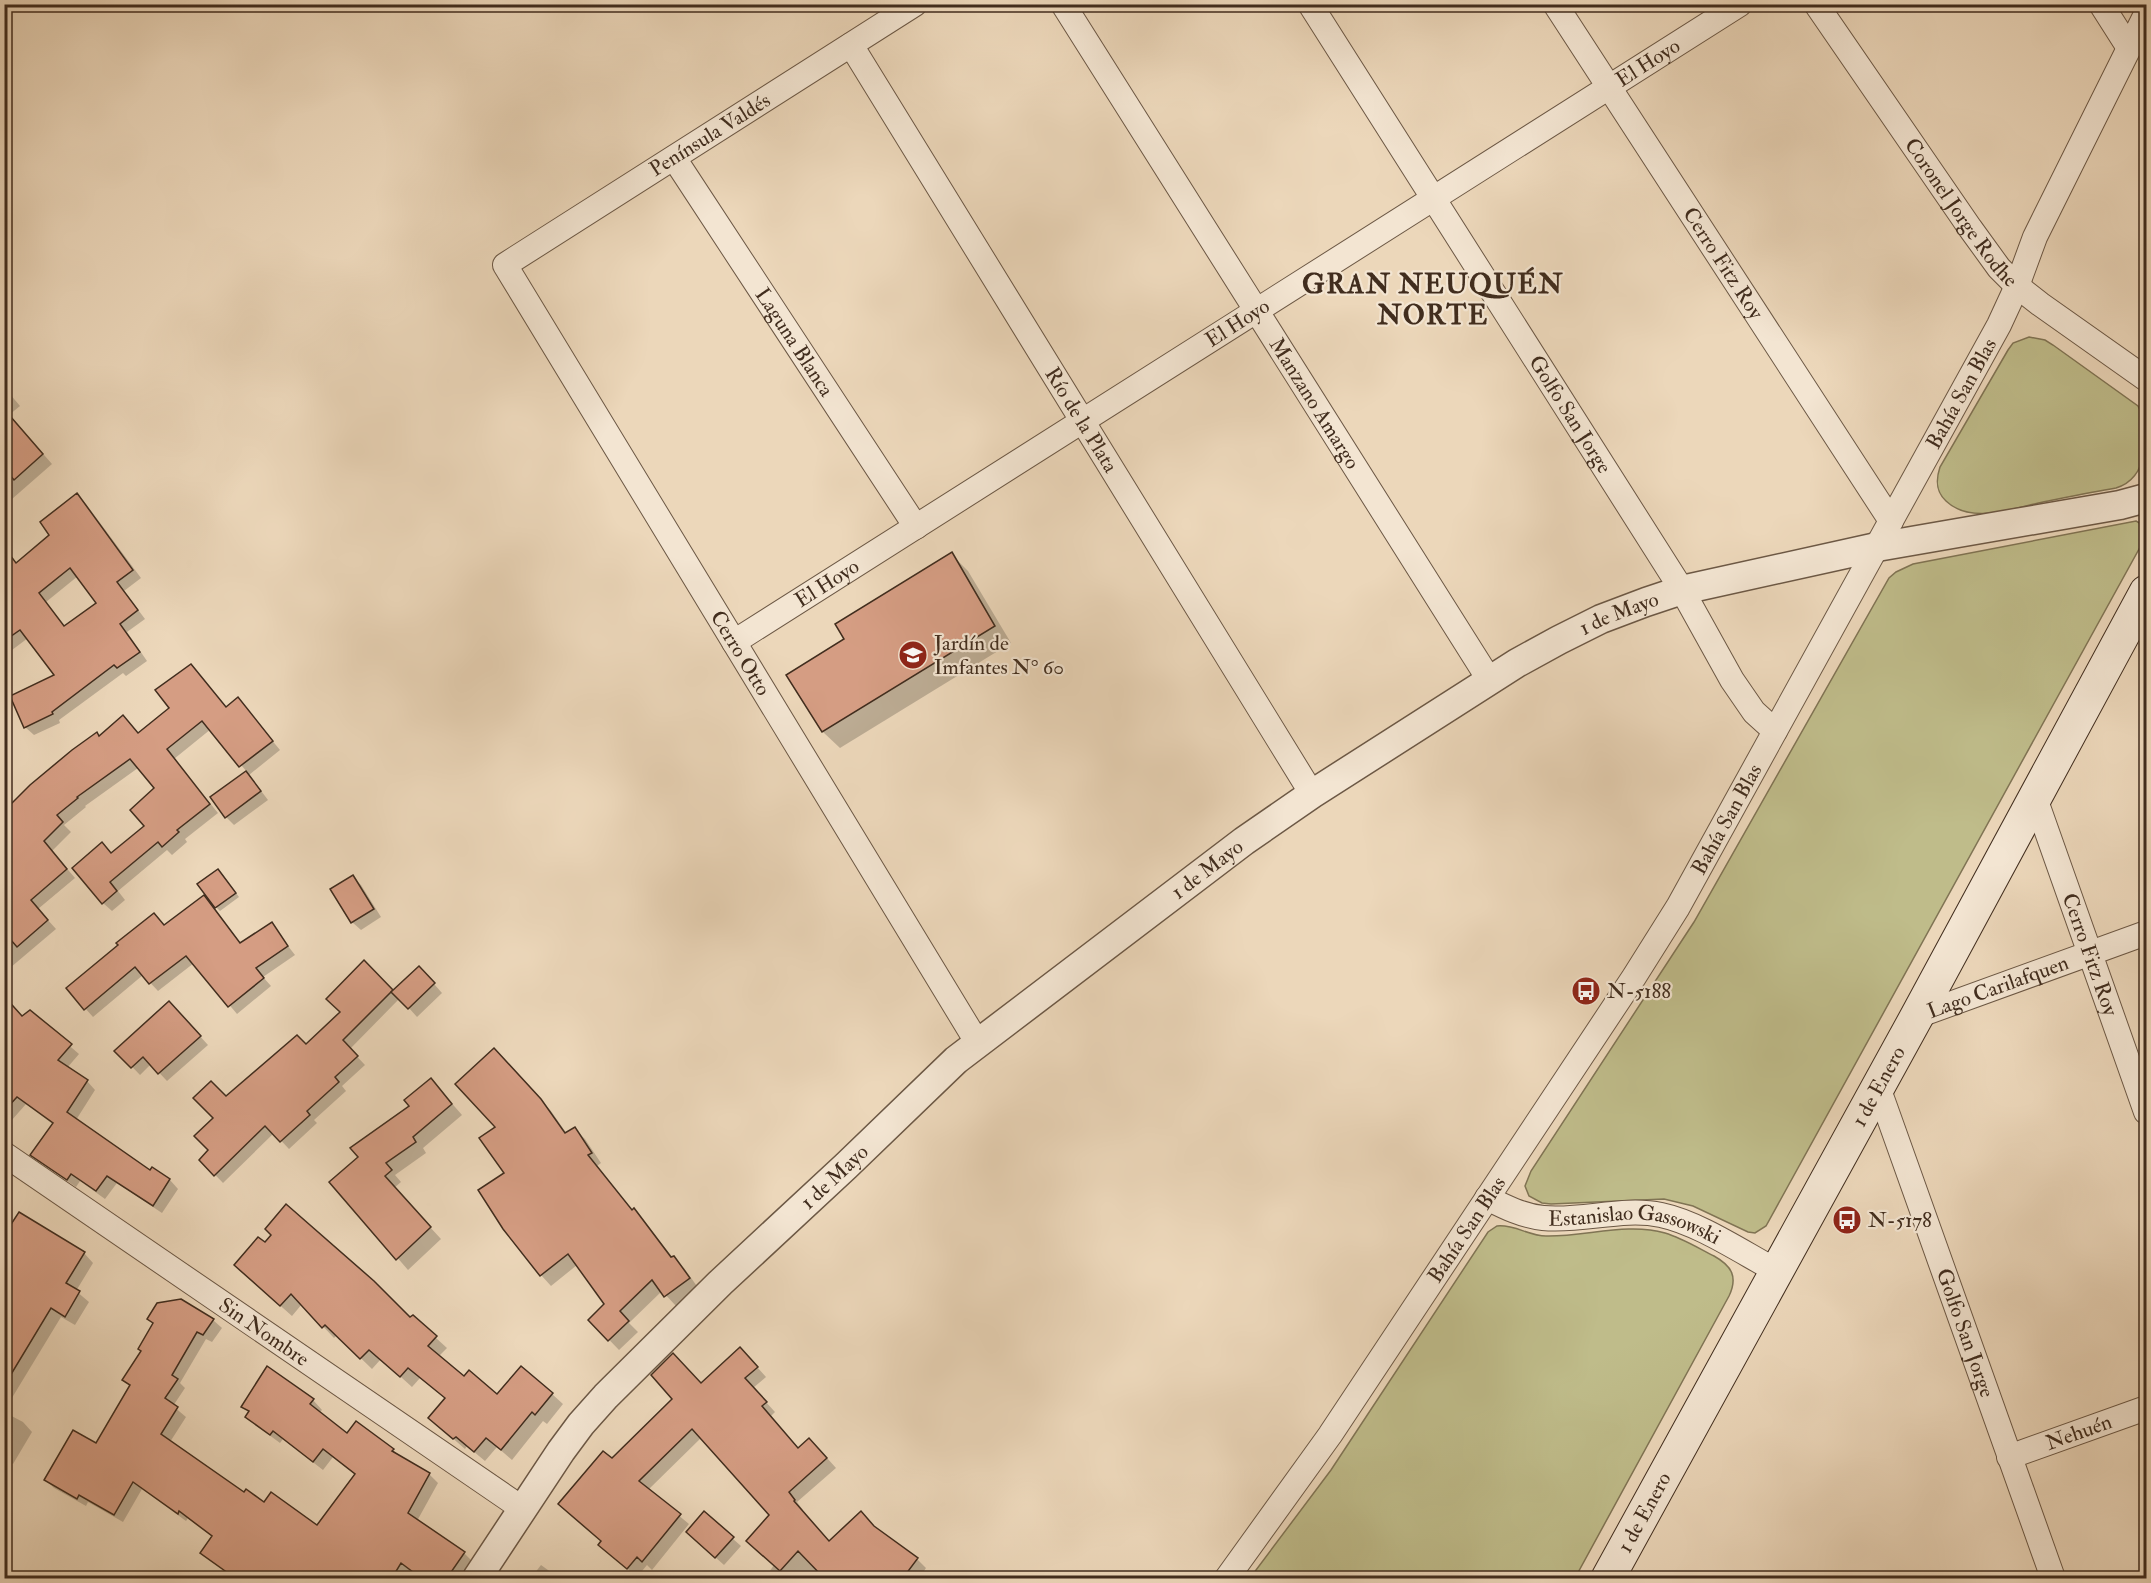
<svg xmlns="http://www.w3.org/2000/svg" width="2151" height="1583" font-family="'IM FELL Double Pica',serif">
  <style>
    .green { fill: #bfbc8a; stroke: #807454; stroke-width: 1.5 }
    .shadow { fill: #0003; fill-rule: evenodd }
    .building { fill: #d59d83; stroke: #412d1e; stroke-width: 1.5; fill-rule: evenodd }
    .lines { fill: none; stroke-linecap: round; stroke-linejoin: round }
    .minor-casing { stroke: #6c5845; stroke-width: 26 }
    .tertiary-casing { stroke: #6c5845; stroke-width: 31 }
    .secondary-casing { stroke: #412d1e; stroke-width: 35 }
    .minor { stroke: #f3e5d2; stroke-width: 24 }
    .tertiary { stroke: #f3e5d2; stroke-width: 28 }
    .secondary { stroke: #f3e5d2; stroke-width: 33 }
    .labels { text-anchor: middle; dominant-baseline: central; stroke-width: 4.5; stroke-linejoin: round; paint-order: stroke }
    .street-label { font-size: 21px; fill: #412d1e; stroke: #f3e5d2 }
    .poi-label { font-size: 21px; fill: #412d1e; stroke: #f3e5d2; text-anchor: start }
    .district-label { font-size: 27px; font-weight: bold; letter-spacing: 1.5px; fill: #412d1e; stroke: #f3e5d2 }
  </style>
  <rect width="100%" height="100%" fill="#ecd7ba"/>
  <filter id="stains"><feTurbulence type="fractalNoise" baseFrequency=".00333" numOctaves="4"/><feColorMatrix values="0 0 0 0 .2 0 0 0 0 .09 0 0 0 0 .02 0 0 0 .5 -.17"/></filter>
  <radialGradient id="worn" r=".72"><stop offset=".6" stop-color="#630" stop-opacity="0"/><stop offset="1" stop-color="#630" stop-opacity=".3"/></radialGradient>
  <g class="green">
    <path d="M2029,337L2045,340L2053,345L2138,406C2151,431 2149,478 2116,488C2092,492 2068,497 2043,502C2014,508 1971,525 1946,501C1935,491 1936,479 1940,467L2008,350L2013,343Z"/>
    <path d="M2136,521C2145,525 2146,532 2144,540L1766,1226L1755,1233L1748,1232L1693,1206L1664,1199L1551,1204L1542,1203L1529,1196L1525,1186L1531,1171L1694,922L1889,578L1896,572L1913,564Z"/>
    <path d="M1497,1226C1514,1224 1529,1236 1546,1236C1585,1237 1627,1222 1665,1233C1682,1238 1698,1248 1714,1256C1732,1266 1738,1277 1729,1296L1575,1578H1250L1331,1470L1488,1232Z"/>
  </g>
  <g class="shadow">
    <path d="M4,387L20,406L9,415L52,464L4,506Z"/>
    <path d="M77,495L86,504L141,578L124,591L145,619L127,632L147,661L126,676L123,673L59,720L60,723L34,735L25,727L56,676L28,638L4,656V563L17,564L51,535ZM78,576L98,603L65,627L46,602Z"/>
    <path d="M951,554L968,571L1011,643L840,748L823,732L846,640Z"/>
    <path d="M191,666L227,708L238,699L280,750L249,775L268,800L234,825L226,817L247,772L211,729L174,759L218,813L185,839L187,842L172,855L167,850L118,891L125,900L112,911L103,903L112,854L146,827L156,788L138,768L85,806L86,807L64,825L71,832L52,851L75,878L38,909L56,929L4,973V813L100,737L138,734L171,708Z"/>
    <path d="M222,874L239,897L220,911L215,906L214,907L241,944L271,924L295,955L263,977L271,986L237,1014L194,963L158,991L143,975L93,1017L68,989L165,927L204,897L214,907Z"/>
    <path d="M353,877L361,885L381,917L361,930L352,922Z"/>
    <path d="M364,962L393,992L427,976L442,993L417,1017L400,998L350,1049L365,1065L342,1086L346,1091L314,1120L317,1123L289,1149L274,1133L223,1183L201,1160L210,1150L215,1118L227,1098L306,1046L342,1013Z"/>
    <path d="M4,989L12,997L8,1000L22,1018L30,1012L79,1054L67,1068L87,1081L95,1090L76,1120L151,1173L153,1169L170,1180L178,1189L162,1213L117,1183L105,1199L80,1181L76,1187L41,1163L32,1155L54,1125L26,1104L4,1129Z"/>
    <path d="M177,1011L208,1045L167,1081L151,1064L140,1075L117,1051Z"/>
    <path d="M504,1060L551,1111L567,1134L575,1129L585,1139L601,1163L597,1166L633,1211L634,1210L644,1221L673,1258L684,1268L699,1289L676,1306L662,1291L629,1323L638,1332L619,1350L590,1320L606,1304L577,1265L551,1286L541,1275L506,1173L497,1128Z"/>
    <path d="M441,1091L462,1115L423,1148L426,1153L395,1175L401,1182L394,1188L441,1239L408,1270L332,1182Z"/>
    <path d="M4,1238L84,1253L93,1263L76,1291L89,1302L75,1325L61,1317L4,1411Z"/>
    <path d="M246,1275L410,1320L413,1317L447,1348L438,1357L464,1378L498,1397L552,1394L563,1404L547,1424L543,1421L512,1460L497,1447L485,1461L467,1446L465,1449L441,1428L446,1399L420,1378L412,1387L381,1359L372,1369L337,1335L334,1338L302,1304L292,1316Z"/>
    <path d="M149,1319L213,1320L222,1328L212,1342L206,1339L180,1383L185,1388L173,1406L186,1417L170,1442L235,1554L188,1518L186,1521L142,1489L123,1522L88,1502L86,1506L54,1488L45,1479L96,1445L131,1387L124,1379L142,1351L154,1325Z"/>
    <path d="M749,1358L766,1377L753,1388L775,1412L771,1416L799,1449H819L836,1468L797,1502L803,1510L802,1511L829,1542L876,1529L917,1559L926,1568L919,1578H765L774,1565L771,1515L702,1437L648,1490L689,1524L652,1570L647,1565L637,1577L600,1545L603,1542L612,1460L701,1385Z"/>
    <path d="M313,1400L322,1410L319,1413L348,1435L393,1450L401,1458L429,1474L438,1483L417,1521L464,1553L473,1562L463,1578H252L289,1507L318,1527L356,1475L333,1457L323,1470L283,1439L280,1443L257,1426L247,1417L250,1413L243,1406Z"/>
    <path d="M4,1412L23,1422L32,1432L13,1464L4,1459Z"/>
    <path d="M704,1513L741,1546L724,1565L696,1540Z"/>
    <path d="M541,1565L559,1578H531Z"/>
  </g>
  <g class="building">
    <path d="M4,409L43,454L14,480L4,468Z"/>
    <path d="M77,493L133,570L117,582L138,610L120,624L140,652L117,668L114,665L52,712L53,714L24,728L10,696L54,675L20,630L4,641V547L16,563L49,535L40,522ZM70,568L96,603L64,626L39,593Z"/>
    <path d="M952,552L995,626L822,732L786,675L844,639L835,624Z"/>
    <path d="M191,664L226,707L238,697L273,741L239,767L202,721L167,749L210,804L177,830L179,832L162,847L158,842L110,882L117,891L102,904L72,868L102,842L111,853L144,826L130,810L154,788L130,759L77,797L78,798L57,815L63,822L44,841L67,869L31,900L48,920L17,947L4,932V811L30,785L72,750L97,732L99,736L123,715L138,733L169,708L155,690Z"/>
    <path d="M246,771L261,791L225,818L210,797Z"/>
    <path d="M218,869L236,893L215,908L197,884Z"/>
    <path d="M353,875L374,909L351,923L330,889Z"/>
    <path d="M204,895L240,943L272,922L288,946L256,968L264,978L228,1007L186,956L149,984L135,967L84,1010L66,988L118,945L116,943L154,913L164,925Z"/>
    <path d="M364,960L393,990L343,1040L358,1056L335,1077L339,1082L307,1111L310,1115L280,1142L265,1126L214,1176L199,1160L208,1150L194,1136L213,1118L193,1098L211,1081L226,1096L297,1035L306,1044L340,1012L326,999Z"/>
    <path d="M419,966L435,983L408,1009L391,992Z"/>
    <path d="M4,996L22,1016L30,1010L72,1044L58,1060L88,1080L67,1112L150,1170L152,1167L170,1179L153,1206L107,1176L96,1191L71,1174L67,1180L30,1155L53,1123L17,1097L4,1111Z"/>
    <path d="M169,1001L201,1036L158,1074L143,1057L131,1068L114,1051Z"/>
    <path d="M494,1048L541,1099L565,1133L575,1127L592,1153L588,1155L632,1210L634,1208L671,1257L674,1256L690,1278L664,1297L652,1280L620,1311L629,1321L608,1341L588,1320L604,1304L568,1254L540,1276L503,1229L478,1190L504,1173L479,1138L495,1127L455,1084Z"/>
    <path d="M431,1078L452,1104L413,1137L416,1142L386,1163L392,1170L385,1176L431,1227L396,1260L329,1182L358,1157L350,1148L409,1106L404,1100Z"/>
    <path d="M286,1204L374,1281L410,1317L413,1315L437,1336L428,1346L464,1376L469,1370L497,1394L521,1366L553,1393L535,1415L532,1412L501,1450L486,1438L474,1452L456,1437L453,1439L428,1418L445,1398L408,1368L400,1377L369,1350L360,1359L325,1325L322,1328L291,1294L280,1306L234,1265L258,1237L265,1242L271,1235L265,1229Z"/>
    <path d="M19,1212L85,1252L66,1283L80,1291L65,1317L51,1308L4,1386V1235Z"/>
    <path d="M181,1299L214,1319L203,1335L197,1332L172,1375L178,1379L165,1398L178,1407L161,1434L244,1492L246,1489L264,1502L271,1492L317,1525L355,1474L323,1449L313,1462L273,1431L270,1435L245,1417L249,1411L241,1407L267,1366L314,1399L310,1404L347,1433L356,1421L394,1449L392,1451L430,1473L408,1513L465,1552L447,1578H421L401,1563L392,1578H235L200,1553L212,1536L179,1511L178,1514L133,1482L114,1515L79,1495L77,1499L44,1480L73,1430L96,1443L130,1385L122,1380L141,1351L138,1349L153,1323L147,1319L157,1303Z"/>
    <path d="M740,1347L758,1367L745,1378L767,1402L762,1406L798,1448L809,1438L827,1458L789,1492L795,1500L794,1501L829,1541L861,1511L874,1526L918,1558L903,1578H824L798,1551L780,1571L746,1541L769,1515L692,1429L639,1481L681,1514L642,1562L637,1557L627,1569L598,1545L601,1541L558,1504L603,1451L612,1458L672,1399L651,1375L673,1353L701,1383Z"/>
    <path d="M704,1511L734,1537L715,1558L686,1532Z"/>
  </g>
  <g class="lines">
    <g class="minor-casing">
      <g id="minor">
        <path id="s1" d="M915,4L505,265L977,1042"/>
        <path id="s2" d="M1063,4L1490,681"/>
        <path id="s3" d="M1310,4L1682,590L1732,680L1754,712L1775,731"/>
        <path id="s4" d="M1555,4L1891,521"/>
        <path id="s5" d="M1816,4L1970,228L1999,268L2017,286L2040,304L2146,379"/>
        <path d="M2101,4L2129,48"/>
        <path id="s6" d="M851,45L1312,794"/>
        <path id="s7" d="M674,158L916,527"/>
        <path id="s8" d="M734,642L1740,4"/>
        <path id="s9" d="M2035,798L2146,1112"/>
        <path id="s10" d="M1917,1016L2146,933"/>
        <path id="s11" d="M1878,1087L2053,1578"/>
        <path id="s12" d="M4,1154L523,1509"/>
        <path id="s13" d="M1487,1198C1505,1207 1523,1216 1543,1218C1582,1222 1622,1207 1661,1215C1699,1223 1743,1253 1777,1271"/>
        <path id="s14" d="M2009,1457L2146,1408"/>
        <path id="s15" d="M1227,1578L1330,1435L1634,977L1678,907L1999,325L2017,286L2035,237L2146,14"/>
      </g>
    </g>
    <g class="tertiary-casing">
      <g id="tertiary">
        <path id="s16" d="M477,1578L561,1451L581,1424L606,1396L720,1283L846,1166L956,1060L1244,841L1312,794L1517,663L1559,640L1601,619L1646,602L1682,590L1877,547L2120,505L2146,498"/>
      </g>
    </g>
    <g class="secondary-casing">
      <g id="secondary">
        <path id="s17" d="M1608,1578L1917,1016L2146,592"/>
      </g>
    </g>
    <use href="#minor" class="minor"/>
    <use href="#tertiary" class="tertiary"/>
    <use href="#secondary" class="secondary"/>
  </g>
  <defs>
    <g id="school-disc" transform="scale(1.5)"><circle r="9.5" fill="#8f2418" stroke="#f3e5d2"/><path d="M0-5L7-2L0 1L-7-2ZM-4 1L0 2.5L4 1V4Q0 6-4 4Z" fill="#fff"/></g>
    <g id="bus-disc" transform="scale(1.5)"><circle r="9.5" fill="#8f2418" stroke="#f3e5d2"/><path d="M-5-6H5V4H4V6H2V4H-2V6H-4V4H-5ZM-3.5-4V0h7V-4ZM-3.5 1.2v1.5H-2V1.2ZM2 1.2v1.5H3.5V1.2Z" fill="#fff"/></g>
  </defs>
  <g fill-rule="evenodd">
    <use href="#school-disc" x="913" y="655"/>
    <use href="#bus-disc" x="1586" y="991"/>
    <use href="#bus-disc" x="1847" y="1220"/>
  </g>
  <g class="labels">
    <g class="street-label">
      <text stroke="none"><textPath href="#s8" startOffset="1082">El Hoyo</textPath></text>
      <text transform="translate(710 135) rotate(-32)">Península Valdés</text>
      <text stroke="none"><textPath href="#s5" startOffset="254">Coronel Jorge Rodhe</textPath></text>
      <text stroke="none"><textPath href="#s4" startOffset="309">Cerro Fitz Roy</textPath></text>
      <text stroke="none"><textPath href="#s8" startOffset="596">El Hoyo</textPath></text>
      <text stroke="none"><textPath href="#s7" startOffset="220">Laguna Blanca</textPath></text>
      <text stroke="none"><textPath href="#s15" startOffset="1395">Bahía San Blas</textPath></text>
      <text stroke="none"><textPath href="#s2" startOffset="472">Manzano Amargo</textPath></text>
      <text stroke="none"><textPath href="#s3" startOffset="486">Golfo San Jorge</textPath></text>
      <text stroke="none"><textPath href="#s6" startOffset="440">Río de la Plata</textPath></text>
      <text stroke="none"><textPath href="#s8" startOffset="110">El Hoyo</textPath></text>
      <text stroke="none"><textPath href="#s16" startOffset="1510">1 de Mayo</textPath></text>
      <text stroke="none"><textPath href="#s1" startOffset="940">Cerro Otto</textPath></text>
      <text stroke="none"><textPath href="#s15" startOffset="909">Bahía San Blas</textPath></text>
      <text stroke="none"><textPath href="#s16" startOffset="1024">1 de Mayo</textPath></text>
      <text stroke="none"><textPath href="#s9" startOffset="166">Cerro Fitz Roy</textPath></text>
      <text stroke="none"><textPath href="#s10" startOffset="86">Lago Carilafquen</textPath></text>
      <text stroke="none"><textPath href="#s17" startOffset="561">1 de Enero</textPath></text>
      <text stroke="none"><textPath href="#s16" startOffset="540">1 de Mayo</textPath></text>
      <text stroke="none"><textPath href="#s15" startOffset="423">Bahía San Blas</textPath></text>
      <text stroke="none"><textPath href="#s13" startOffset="153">Estanislao Gassowski</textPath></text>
      <text stroke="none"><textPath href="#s12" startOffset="315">Sin Nombre</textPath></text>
      <text stroke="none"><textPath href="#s11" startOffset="261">Golfo San Jorge</textPath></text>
      <text stroke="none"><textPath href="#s14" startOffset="74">Nehuén</textPath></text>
      <text stroke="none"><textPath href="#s17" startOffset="75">1 de Enero</textPath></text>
    </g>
    <g class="poi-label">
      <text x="934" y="643">Jardín de<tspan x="934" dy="24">Imfantes N° 60</tspan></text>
      <text x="1607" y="991">N-5188</text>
      <text x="1868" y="1220">N-5178</text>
    </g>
    <g class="district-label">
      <text x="1433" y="284">GRAN NEUQUÉN<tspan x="1433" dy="31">NORTE</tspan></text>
    </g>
  </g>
  <rect width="2151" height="1583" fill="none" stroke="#ecd7ba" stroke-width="24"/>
  <rect x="6" y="6" width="2139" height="1571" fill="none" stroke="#412d1e" stroke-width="3"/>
  <rect x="12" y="12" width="2127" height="1559" fill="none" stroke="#412d1e" stroke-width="1.5"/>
  <rect width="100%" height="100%" filter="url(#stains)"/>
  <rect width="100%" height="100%" fill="url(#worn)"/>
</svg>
